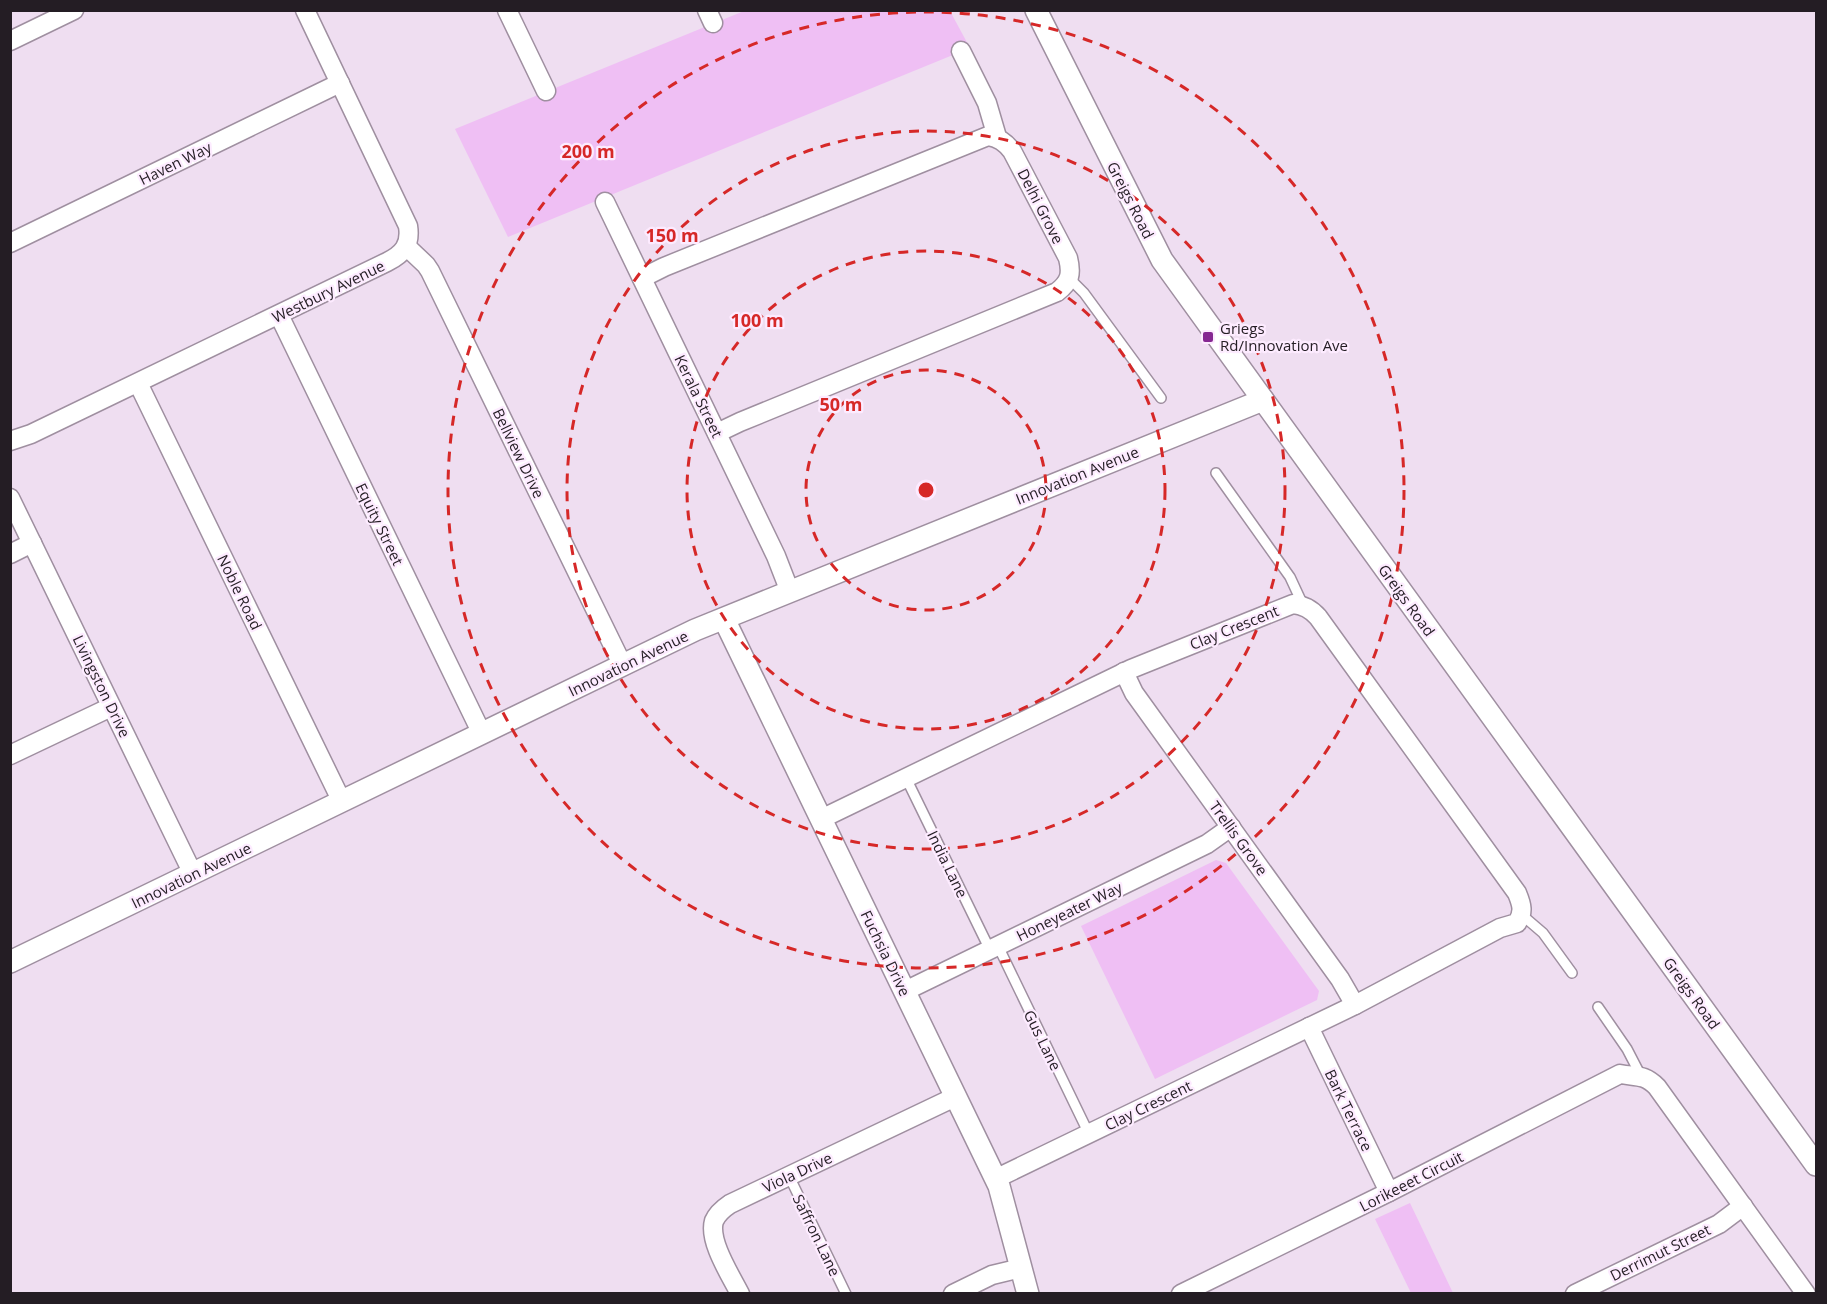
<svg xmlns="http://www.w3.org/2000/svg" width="1827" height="1304" font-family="'Open Sans',sans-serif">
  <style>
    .green { fill: #efbff4 }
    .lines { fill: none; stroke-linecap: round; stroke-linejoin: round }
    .service-casing { stroke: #9f8fa0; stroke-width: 12 }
    .minor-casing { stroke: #9f8fa0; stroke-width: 21 }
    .tertiary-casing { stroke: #9f8fa0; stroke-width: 24 }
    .service { stroke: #fff; stroke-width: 9 }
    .minor { stroke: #fff; stroke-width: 18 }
    .tertiary { stroke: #fff; stroke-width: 21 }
    .ring { fill: none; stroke: #d62828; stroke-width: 3; stroke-dasharray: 10 8 }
    .poi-dot { fill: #862792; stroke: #fdebff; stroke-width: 2 }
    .labels { text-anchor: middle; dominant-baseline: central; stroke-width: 4.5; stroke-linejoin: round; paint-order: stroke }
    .street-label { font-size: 15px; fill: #241d24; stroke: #fdebff }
    .poi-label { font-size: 15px; fill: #241d24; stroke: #fdebff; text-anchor: start }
    .centre { fill: #d62828; stroke: #fdebff; stroke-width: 3 }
    .ring-label { font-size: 18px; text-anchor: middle; font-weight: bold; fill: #d62828; stroke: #fdebff; stroke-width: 4.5; stroke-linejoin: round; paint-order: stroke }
  </style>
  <rect width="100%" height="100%" fill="#efdef1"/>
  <g class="green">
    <path d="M744,11H950L970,48L508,237L455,129Z"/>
    <path d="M1216,860L1226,863L1319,991L1317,1000L1155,1079L1081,926Z"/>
    <path d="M1410,1203L1453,1293H1411L1375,1219Z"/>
  </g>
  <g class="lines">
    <g class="service-casing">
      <g id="service">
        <path d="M1070,279L1084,293L1161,398"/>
        <path d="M1216,473L1290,577L1303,605"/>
        <path d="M906,778L990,950"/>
        <path d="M1522,915L1543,933L1572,973"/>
        <path d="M998,946L1089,1134"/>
        <path d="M1598,1007L1627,1049L1641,1076"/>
        <path d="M789,1176L846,1294"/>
      </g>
    </g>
    <g class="minor-casing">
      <g id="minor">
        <path d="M507,10L546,91"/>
        <path d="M707,10L713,23"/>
        <path d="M10,41L74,10"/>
        <path d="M961,51L987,103L997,137"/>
        <path d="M605,202L776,556L790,592"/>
        <path d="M10,243L340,83"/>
        <path d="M407,247L426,265L430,271L623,666"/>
        <path d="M642,278L664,267L988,136C999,138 1005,142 1012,151L1068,258C1072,274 1070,282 1057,292L740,422L717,433"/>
        <path d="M279,315L482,734"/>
        <path d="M138,383L342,802"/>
        <path d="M10,441L31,434L387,262C403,254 411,245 408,226L305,10"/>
        <path d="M10,498L193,874"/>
        <path d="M10,554L32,543"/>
        <path d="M1124,672L1134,693L1340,979L1355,1005"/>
        <path d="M10,755L111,707"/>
        <path d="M821,819L1131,669L1293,604C1304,605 1311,609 1318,617L1517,893C1522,905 1524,912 1517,923L1500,928L1355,1005L995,1179"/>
        <path d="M905,991L1207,844L1231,827"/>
        <path d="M1309,1027L1389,1192"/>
        <path d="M740,1294C731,1276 708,1241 714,1221C717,1214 724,1208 730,1204L955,1097"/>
        <path d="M953,1294L992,1275L1021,1268"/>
        <path d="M1181,1294L1389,1192L1620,1074C1637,1077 1644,1074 1657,1087L1806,1294"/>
        <path d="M1575,1294L1719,1224L1743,1206"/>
      </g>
    </g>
    <g class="tertiary-casing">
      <g id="tertiary">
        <path d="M1036,10L1162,260L1816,1165"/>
        <path d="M724,619L999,1186L1028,1294"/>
        <path d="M10,962L695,630L1263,400"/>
      </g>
    </g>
    <use href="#service" class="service"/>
    <use href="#minor" class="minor"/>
    <use href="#tertiary" class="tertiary"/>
  </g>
  <g class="ring">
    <circle cx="926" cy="490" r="120"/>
    <circle cx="926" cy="490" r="239"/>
    <circle cx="926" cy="490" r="359"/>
    <circle cx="926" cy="490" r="478"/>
  </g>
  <rect class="poi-dot" x="1202" y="331" width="12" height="12" rx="3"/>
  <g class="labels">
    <g class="street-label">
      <text transform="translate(175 163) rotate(-26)">Haven Way</text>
      <text transform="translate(1131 200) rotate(63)">Greigs Road</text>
      <text transform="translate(1041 206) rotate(63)">Delhi Grove</text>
      <text transform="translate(328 291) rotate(-26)">Westbury Avenue</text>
      <text transform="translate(699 396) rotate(64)">Kerala Street</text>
      <text transform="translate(519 453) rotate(64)">Bellview Drive</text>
      <text transform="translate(1077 475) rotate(-22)">Innovation Avenue</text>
      <text transform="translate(380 524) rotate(64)">Equity Street</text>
      <text transform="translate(240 592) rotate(64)">Noble Road</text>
      <text transform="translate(1407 600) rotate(54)">Greigs Road</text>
      <text transform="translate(1234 627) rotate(-22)">Clay Crescent</text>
      <text transform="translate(628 663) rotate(-26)">Innovation Avenue</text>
      <text transform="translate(102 686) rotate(64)">Livingston Drive</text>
      <text transform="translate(1239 838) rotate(54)">Trellis Grove</text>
      <text transform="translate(948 864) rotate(64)">India Lane</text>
      <text transform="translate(191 875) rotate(-26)">Innovation Avenue</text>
      <text transform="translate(1069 911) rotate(-26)">Honeyeater Way</text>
      <text transform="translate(886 953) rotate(64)">Fuchsia Drive</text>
      <text transform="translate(1692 993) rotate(54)">Greigs Road</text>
      <text transform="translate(1043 1040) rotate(64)">Gus Lane</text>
      <text transform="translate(1148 1105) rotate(-26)">Clay Crescent</text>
      <text transform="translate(1349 1110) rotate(64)">Bark Terrace</text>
      <text transform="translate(797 1172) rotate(-25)">Viola Drive</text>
      <text transform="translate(1411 1181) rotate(-27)">Lorikeeet Circuit</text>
      <text transform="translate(817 1235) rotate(64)">Saffron Lane</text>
      <text transform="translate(1660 1252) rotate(-26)">Derrimut Street</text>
    </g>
    <g class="poi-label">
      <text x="1220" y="328">Griegs<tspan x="1220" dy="17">Rd/Innovation Ave</tspan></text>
    </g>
  </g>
  <circle cx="926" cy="490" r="9" class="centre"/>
  <g class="ring-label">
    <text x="588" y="158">200 m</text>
    <text x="672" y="242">150 m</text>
    <text x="757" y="327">100 m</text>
    <text x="841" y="411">50 m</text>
  </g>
  <rect width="1827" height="1304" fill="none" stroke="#241d24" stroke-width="24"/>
</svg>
